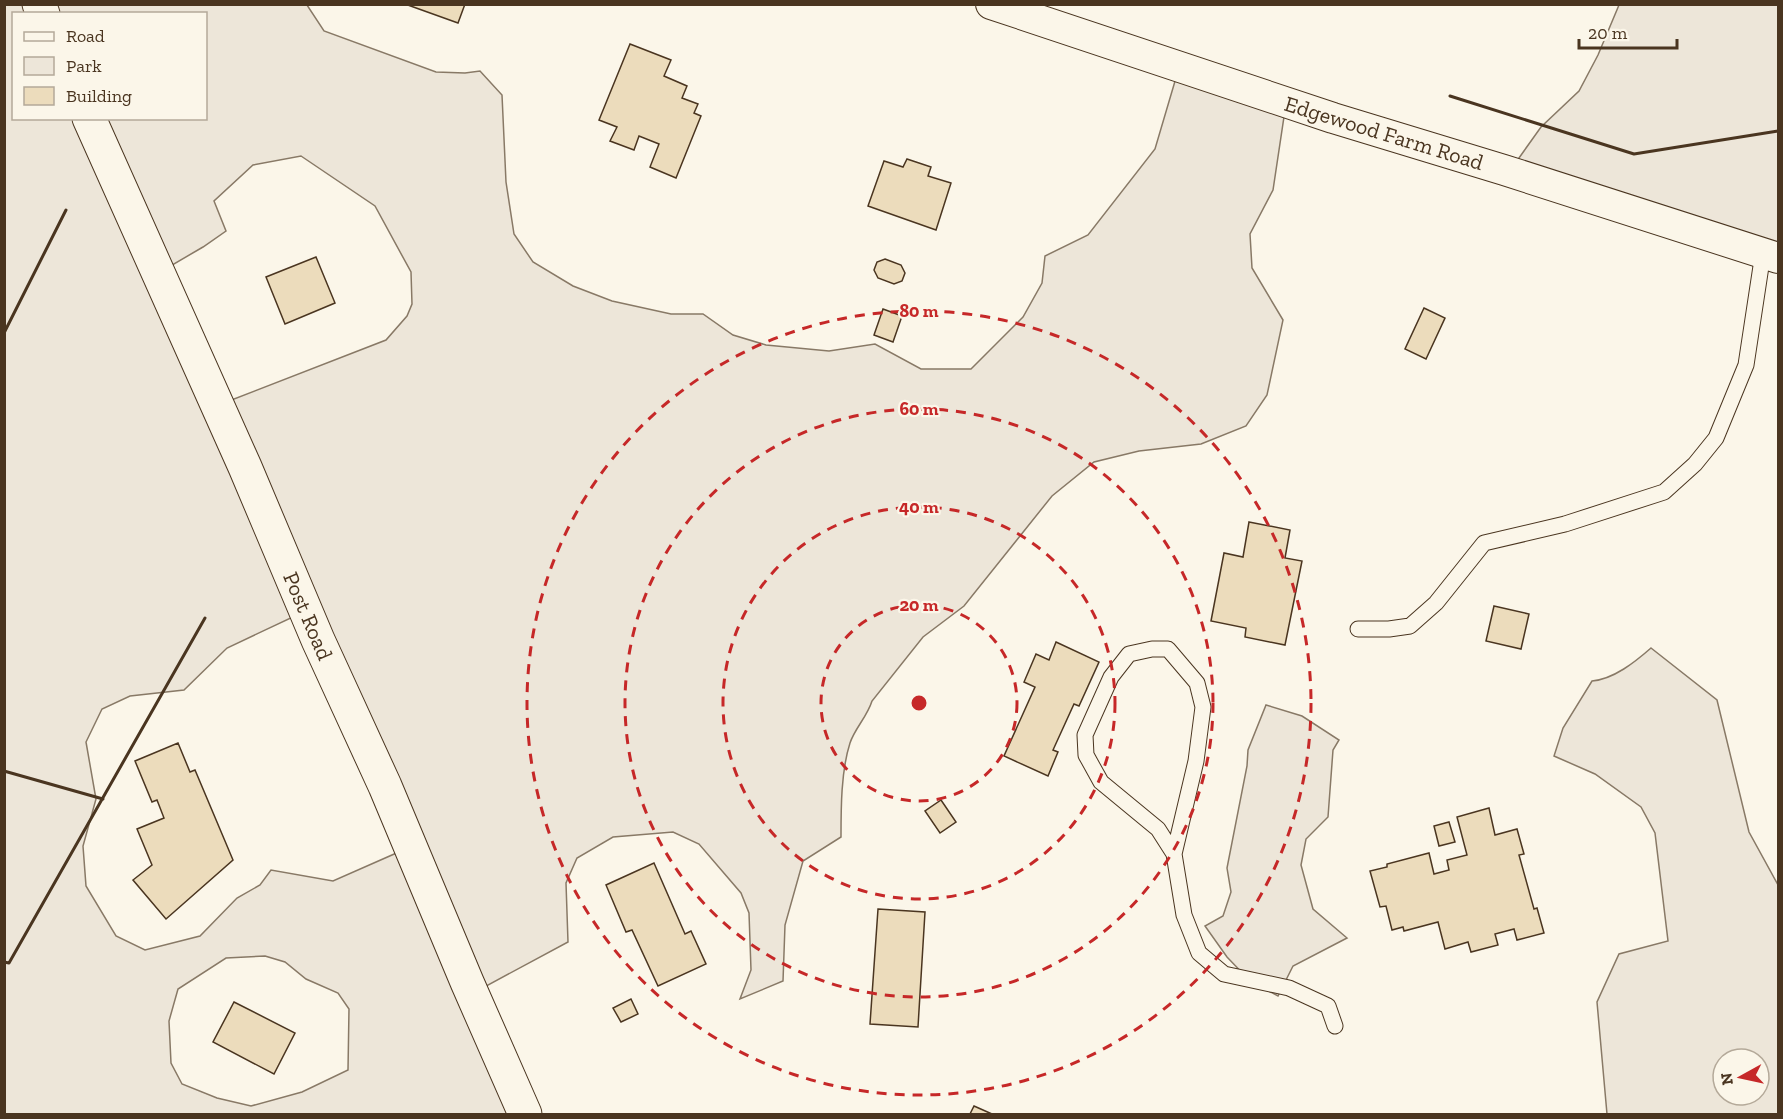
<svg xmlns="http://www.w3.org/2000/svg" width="1783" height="1119" font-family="'Zilla Slab',serif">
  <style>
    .green { fill: #ede6d9; stroke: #887966; stroke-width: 1.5; fill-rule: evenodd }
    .building { fill: #ecdcbc; stroke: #4a3520; stroke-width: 1.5 }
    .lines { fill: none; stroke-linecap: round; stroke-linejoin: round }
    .service-casing { stroke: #4a3520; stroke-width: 17 }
    .minor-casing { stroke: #4a3520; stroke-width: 32 }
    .secondary-casing { stroke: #4a3520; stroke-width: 35 }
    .service { stroke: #fbf6e9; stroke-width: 15 }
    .minor { stroke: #fbf6e9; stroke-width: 30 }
    .secondary { stroke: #fbf6e9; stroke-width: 33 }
    .wall { stroke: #4a3520; stroke-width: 3 }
    .ring { fill: none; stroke: #c62828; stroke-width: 3; stroke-dasharray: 10 8 }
    .labels { text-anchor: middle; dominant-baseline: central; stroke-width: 4.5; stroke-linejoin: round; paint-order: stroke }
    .street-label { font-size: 22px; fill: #4a3520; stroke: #fbf6e9 }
    .centre { fill: #c62828; stroke: #fbf6e9; stroke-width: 3 }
    .ring-label { font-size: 18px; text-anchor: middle; font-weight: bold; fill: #c62828; stroke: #fbf6e9; stroke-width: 4.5; stroke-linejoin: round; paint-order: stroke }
  </style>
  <rect width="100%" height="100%" fill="#fbf6e9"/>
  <g class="green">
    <path d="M5,5H307L324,31L436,72L465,73L480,71L502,95L506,182L514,234L533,262L573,286L612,301L671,314H703L733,335L766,345L829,351L875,344L921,369H971L1023,317L1042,283L1045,256L1088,235L1155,149L1178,71L1285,110L1273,190L1250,234L1252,268L1283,320L1267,395L1246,426L1201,444L1139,451L1094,462L1052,496L964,606L923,637L872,701C867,717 855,728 850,743C841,771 841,808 841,837L803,861L785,925L783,981L740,999L751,970L749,913L741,893L699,844L673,832L613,837L577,858L566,883L568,942L475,992L522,1114H5ZM14,14H206V118H14ZM301,156L375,206L411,272L412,304L407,316L386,340L216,406L155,275L203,247L226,231L214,201L253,165ZM297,615L401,851L333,881L271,870L260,885L237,898L200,936L145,950L116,936L86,886L83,846L96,799L86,742L102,709L130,696L184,690L227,648ZM265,956L285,962L306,979L338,993L349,1009L348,1070L302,1092L251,1106L217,1098L182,1084L171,1063L169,1021L178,989L226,958Z"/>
    <path d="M1619,5H1778V258L1509,172L1541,127L1579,91L1598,55Z"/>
    <path d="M1651,648L1717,700L1749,832L1778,885V1114H1607L1597,1002L1619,954L1668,941L1655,833L1641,807L1595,774L1554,756L1563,728L1592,681C1614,679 1635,662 1651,648ZM1723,1059H1759V1095H1723Z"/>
    <path d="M1266,705L1302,716L1339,740L1333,750L1328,817L1306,839L1301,865L1313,909L1347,938L1293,966L1278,996L1250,981L1227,957L1205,926L1223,916L1231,892L1227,868L1247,766L1248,750Z"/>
  </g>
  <g class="building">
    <path d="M405,4H465L458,23Z"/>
    <path d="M630,44L671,60L664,76L687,86L682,98L698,104L694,113L701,116L676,178L650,167L659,144L639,136L634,150L610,141L617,127L599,120Z"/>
    <path d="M907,159L931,167L928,176L951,183L936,230L868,206L884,161L903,167Z"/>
    <path d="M316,257L335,303L285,324L266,277Z"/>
    <path d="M885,259L901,265L905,273L902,281L894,284L878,278L874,270L877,262Z"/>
    <path d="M1424,308L1445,318L1426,359L1405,349Z"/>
    <path d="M883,309L902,316L893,342L874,335Z"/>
    <path d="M1249,522L1290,530L1285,558L1302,561L1285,645L1245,637L1246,628L1211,621L1224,553L1243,557Z"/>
    <path d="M1494,606L1529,614L1521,649L1486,641Z"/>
    <path d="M1056,642L1099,662L1079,706L1074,704L1053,750L1058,752L1048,776L1004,756L1035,687L1024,682L1036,654L1049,660Z"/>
    <path d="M178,743L190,772L195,770L233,860L166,919L133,880L152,865L137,829L164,818L157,800L152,802L135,761Z"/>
    <path d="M941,800L956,822L940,833L925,811Z"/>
    <path d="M1489,808L1495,835L1517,829L1524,854L1519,855L1534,909L1537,908L1544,933L1517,940L1514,929L1495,934L1498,945L1471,952L1468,942L1445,949L1438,922L1404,931L1403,927L1392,930L1386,906L1380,907L1370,871L1387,867V864L1429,853L1434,874L1449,870L1447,860L1467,855L1457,817Z"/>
    <path d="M1449,822L1455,842L1439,846L1434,826Z"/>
    <path d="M654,863L685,934L691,931L706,964L658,986L632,930L626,932L606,885Z"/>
    <path d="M878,909L925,912L918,1027L870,1024Z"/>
    <path d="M631,999L638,1014L621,1022L613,1008Z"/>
    <path d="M234,1002L295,1033L274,1074L213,1042Z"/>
    <path d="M974,1106L992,1114H970Z"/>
  </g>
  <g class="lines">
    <g class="service-casing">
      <g id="service">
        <path d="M1358,629H1389L1410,626L1436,603L1484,543L1565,524L1664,492L1695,464L1716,438L1746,365L1763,253"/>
        <path d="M1174,854L1196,761L1203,707L1197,683L1168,649H1152L1129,654L1111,677L1085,735L1086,755L1101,782L1158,829L1174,854L1184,915L1199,953L1224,974L1289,988L1328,1006L1335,1026"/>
      </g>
    </g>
    <g class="minor-casing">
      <path id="minor" d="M991,4L1333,118L1504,170L1778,258"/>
    </g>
    <g class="secondary-casing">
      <g id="secondary">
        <path d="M39,4L43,14"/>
        <path d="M89,118L245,467L318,640L385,786L467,982L525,1114"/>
      </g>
    </g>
    <use href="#service" class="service"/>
    <use href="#minor" class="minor"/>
    <use href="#secondary" class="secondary"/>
    <g class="wall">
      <path d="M1450,96L1634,154L1778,131"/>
      <path d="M4,333L66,210"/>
      <path d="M4,771L103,799"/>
      <path d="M4,962L9,963L205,618"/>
    </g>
  </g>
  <g class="ring">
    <circle cx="919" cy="703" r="98"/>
    <circle cx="919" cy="703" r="196"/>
    <circle cx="919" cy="703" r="294"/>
    <circle cx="919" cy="703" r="392"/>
  </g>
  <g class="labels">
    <g class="street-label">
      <text transform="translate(1384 133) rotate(17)">Edgewood Farm Road</text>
      <text transform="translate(308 616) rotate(67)">Post Road</text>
    </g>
  </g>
  <circle cx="919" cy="703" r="9" class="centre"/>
  <g class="ring-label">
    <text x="919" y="317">80 m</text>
    <text x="919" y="415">60 m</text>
    <text x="919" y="513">40 m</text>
    <text x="919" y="611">20 m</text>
  </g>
  <rect width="1783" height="1119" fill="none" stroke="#4a3520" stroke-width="12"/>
  <rect x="12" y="12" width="195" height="108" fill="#fbf6e9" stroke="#b4a999" stroke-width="1.5"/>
  <rect x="24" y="32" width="30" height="9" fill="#fbf6e9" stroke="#b4a999" stroke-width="1.5"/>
  <text x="66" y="42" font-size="18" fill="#4a3520">Road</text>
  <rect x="24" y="57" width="30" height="18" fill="#ede6d9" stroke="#b4a999" stroke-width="1.5"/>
  <text x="66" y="72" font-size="18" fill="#4a3520">Park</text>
  <rect x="24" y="87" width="30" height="18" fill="#ecdcbc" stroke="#b4a999" stroke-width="1.5"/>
  <text x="66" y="102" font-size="18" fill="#4a3520">Building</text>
  <g transform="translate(1741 1077) rotate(262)"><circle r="28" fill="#fbf6e9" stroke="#b4a999" stroke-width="1.5"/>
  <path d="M0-4.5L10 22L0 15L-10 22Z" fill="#c62828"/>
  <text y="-9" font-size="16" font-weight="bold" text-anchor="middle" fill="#4a3520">N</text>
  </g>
  <path d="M1579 39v9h98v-9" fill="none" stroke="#4a3520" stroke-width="3"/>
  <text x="1588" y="39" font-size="18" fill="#4a3520" stroke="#fbf6e9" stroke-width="4.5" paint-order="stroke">20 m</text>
</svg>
